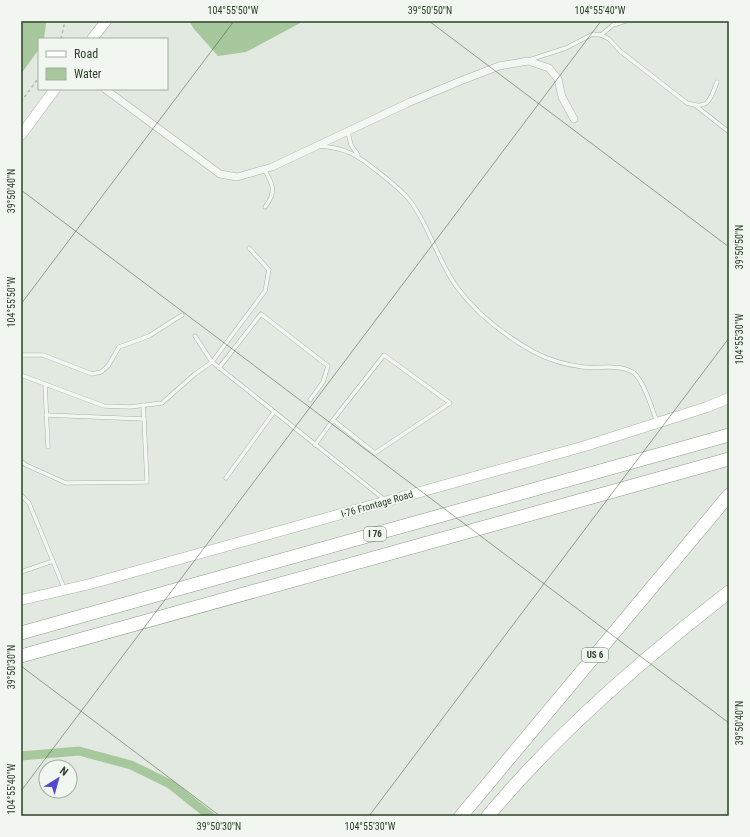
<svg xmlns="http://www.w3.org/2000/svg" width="750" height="837" font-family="'Roboto Condensed',sans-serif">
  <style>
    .water { fill: #a7c89c }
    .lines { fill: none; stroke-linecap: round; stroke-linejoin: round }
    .canal { stroke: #a7c89c; stroke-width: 9 }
    .lane-casing { stroke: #a8b3a5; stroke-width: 4.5 }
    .street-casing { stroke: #a8b3a5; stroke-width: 8 }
    .secondary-casing { stroke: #a8b3a5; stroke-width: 11 }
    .highway-casing { stroke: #8b9f88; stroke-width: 14 }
    .path { stroke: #afb9ae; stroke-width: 1.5; stroke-dasharray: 3 3; stroke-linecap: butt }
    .lane { stroke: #f3f7f3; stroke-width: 3.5 }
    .street { stroke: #f3f7f3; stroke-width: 7 }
    .secondary { stroke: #fff; stroke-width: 10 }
    .highway { stroke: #fff; stroke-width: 13 }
    .ticks { fill: none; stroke: #2c4029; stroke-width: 1; stroke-opacity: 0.45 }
    .labels { text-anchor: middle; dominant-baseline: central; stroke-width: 4; stroke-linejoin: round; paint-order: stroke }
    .shield { fill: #f1f6f0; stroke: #677765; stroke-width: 1 }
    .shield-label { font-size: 9px; font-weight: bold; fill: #2c4029 }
    .street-label { font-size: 10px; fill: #2c4029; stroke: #f1f6f0 }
    .neatline { fill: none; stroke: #2c4029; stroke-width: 1.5 }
    .ticks-label { font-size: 10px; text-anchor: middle; fill: #2c4029 }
  </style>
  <rect width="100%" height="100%" fill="#e2e9e0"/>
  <g class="water">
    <path d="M21,21H45L46,23L44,39H39V49L21,74Z"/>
    <path d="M189,21H304L246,52L218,56L194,29Z"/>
  </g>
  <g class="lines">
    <path class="canal" d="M21,756L79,751L131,765L170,784L210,816"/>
    <g class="lane-casing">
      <g id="lane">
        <path d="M601,35L613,25L626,21"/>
        <path d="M529,60L566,48L593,34L601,35L609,39L620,51L687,103C709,110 710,100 717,82"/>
        <path d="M696,106L729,132"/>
        <path d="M348,132L351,145L358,155"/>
        <path d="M320,146C346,148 357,155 377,171C386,178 396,186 404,194C426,216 437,260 456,286C476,313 505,336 534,352C549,360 567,365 583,367C599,369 619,363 634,373C644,381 652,409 657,422"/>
        <path d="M264,169C273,184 277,192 265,207"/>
        <path d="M195,336L212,362L265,291L269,270L249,248"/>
        <path d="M21,355H43L92,374L101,372L108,366L119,347L149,336L182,315"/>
        <path d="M219,368L261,314L328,366L323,382L310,400"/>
        <path d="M21,375L104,406L130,407L162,403L195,374L212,362L385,500"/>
        <path d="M45,384L48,447"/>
        <path d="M143,405L144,419"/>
        <path d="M315,445L333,420L375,453L450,403L384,355L333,420"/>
        <path d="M21,461L26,465L66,483L147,482L144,419L46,415"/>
        <path d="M226,478L274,412"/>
        <path d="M21,495L29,503L64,588"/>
        <path d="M21,572L53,561"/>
        <path d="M726,816L729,812"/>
      </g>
    </g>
    <g class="street-casing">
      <path id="street" d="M105,89L220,174L237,177L272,167L410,102L458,82L499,66L528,61L549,68L558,79L562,97L574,119"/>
    </g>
    <g class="secondary-casing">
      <g id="secondary">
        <path d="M92,39L106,21"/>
        <path d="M21,135L55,89"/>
        <path d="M21,600L90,584L585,446L707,407L729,398"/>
      </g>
    </g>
    <g class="highway-casing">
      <g id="highway">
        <path d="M21,633L729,435"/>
        <path d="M21,656L729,459"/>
        <path d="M461,816L729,495"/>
        <path d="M488,816C558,732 643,659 729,592"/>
      </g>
    </g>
    <g class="path">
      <path d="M61,39L65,21"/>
      <path d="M21,102L39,77"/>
    </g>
    <use href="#lane" class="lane"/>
    <use href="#street" class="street"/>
    <use href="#secondary" class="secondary"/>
    <use href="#highway" class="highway"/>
  </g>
  <path class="ticks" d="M429,21L729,247M21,190L729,723M21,304L234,21M21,666L220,816M21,791L601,21M369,816L729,338"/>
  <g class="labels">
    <g class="shield">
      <rect x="364" y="527" width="22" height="14" rx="3"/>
      <rect x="582" y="648" width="26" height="14" rx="3"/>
    </g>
    <g class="shield-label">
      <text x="375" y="534">I 76</text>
      <text x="595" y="655">US 6</text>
    </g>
    <g class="street-label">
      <text transform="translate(377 504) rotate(-16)">I-76 Frontage Road</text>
    </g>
  </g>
  <rect width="750" height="837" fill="none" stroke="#f1f6f0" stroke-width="44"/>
  <rect x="38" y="38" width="130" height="52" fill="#f1f6f0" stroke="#a2ada0"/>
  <rect x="46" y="51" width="20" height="6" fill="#ffffff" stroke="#a2ada0"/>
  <text x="74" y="58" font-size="12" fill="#2c4029">Road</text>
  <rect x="46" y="68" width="20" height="12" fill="#a7c89c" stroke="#a2ada0"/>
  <text x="74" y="78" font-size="12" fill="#2c4029">Water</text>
  <g transform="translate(58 779) rotate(37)"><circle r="19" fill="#f1f6f0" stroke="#a2ada0"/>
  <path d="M0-3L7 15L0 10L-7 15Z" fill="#5448cc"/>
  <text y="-6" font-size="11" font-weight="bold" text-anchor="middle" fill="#2c4029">N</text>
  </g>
  <rect x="22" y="22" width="706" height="793" class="neatline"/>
  <g class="ticks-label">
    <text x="233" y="14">104°55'50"W</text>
    <text x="430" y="14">39°50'50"N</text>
    <text x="600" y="14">104°55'40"W</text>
    <text transform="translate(11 191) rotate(-90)" y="4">39°50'40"N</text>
    <text transform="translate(739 247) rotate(-90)" y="4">39°50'50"N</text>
    <text transform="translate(11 302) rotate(-90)" y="4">104°55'50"W</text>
    <text transform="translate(739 339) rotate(-90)" y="4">104°55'30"W</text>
    <text transform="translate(11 667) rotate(-90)" y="4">39°50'30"N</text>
    <text transform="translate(739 723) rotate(-90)" y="4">39°50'40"N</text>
    <text transform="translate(11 789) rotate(-90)" y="4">104°55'40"W</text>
    <text x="219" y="830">39°50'30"N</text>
    <text x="370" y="830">104°55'30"W</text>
  </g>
</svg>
